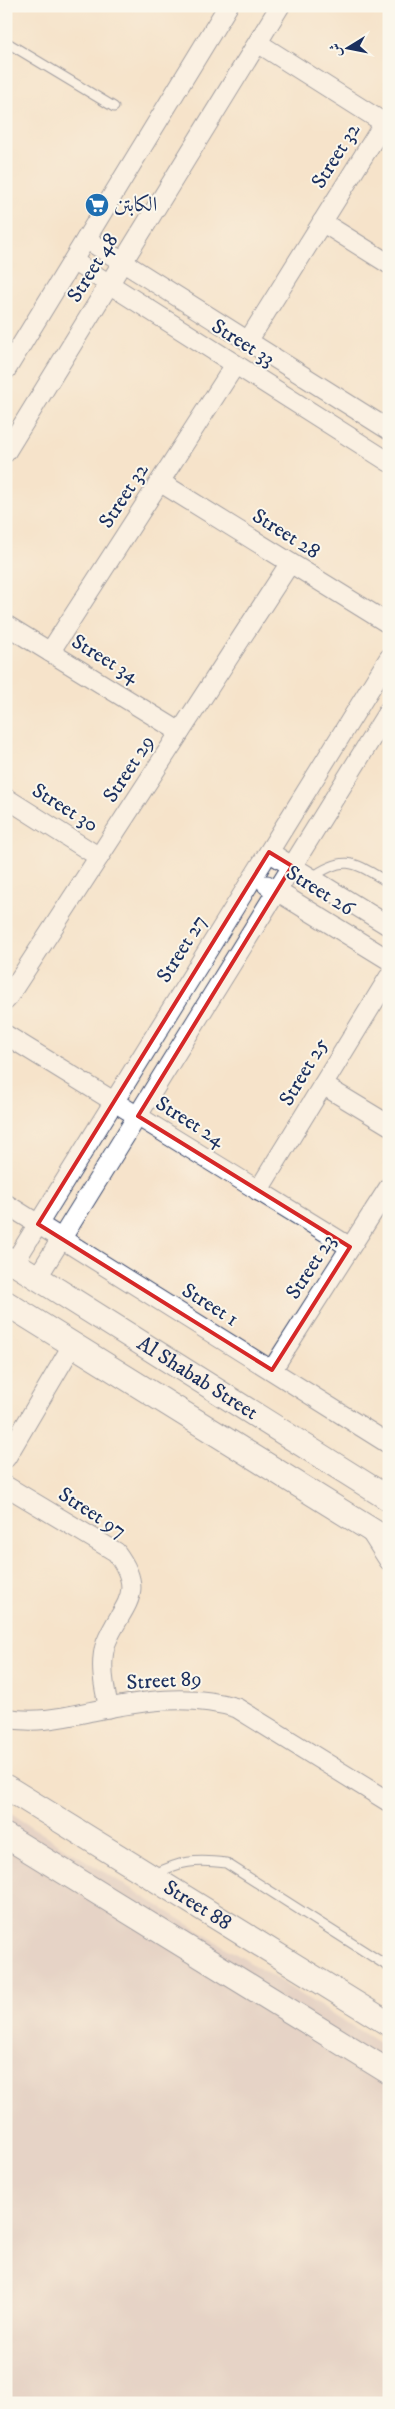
<svg xmlns="http://www.w3.org/2000/svg" width="395" height="2409" font-family="'IM FELL DW Pica',Amiri,serif">
  <style>
    .industrial { fill: #d2bfc0 }
    .lines { fill: none; stroke-linecap: round; stroke-linejoin: round }
    .service-casing { stroke: #3c4a6e; stroke-width: 11 }
    .minor-casing { stroke: #3c4a6e; stroke-width: 21 }
    .tertiary-casing { stroke: #3c4a6e; stroke-width: 26 }
    .service { stroke: #fff; stroke-width: 9 }
    .minor { stroke: #fff; stroke-width: 19 }
    .tertiary { stroke: #fff; stroke-width: 24 }
    .marked { fill: none; stroke: #d62828; stroke-width: 4; stroke-linejoin: round }
    .labels { text-anchor: middle; dominant-baseline: central; stroke-width: 4; stroke-linejoin: round; paint-order: stroke }
    .street-label { font-size: 21px; fill: #1b2f5e; stroke: #fbf7ec }
    .poi-label { font-size: 21px; fill: #1b2f5e; stroke: #fbf7ec; text-anchor: start }
  </style>
  <rect width="100%" height="100%" fill="#fbf7ec"/>
  <filter id="ink" filterUnits="userSpaceOnUse"><feTurbulence type="fractalNoise" baseFrequency=".02" numOctaves="2"/><feDisplacementMap in="SourceGraphic" scale="10" xChannelSelector="R" yChannelSelector="G"/><feConvolveMatrix kernelMatrix="1 2 1 2 8 2 1 2 1" color-interpolation-filters="sRGB"/></filter>
  <filter id="wash" filterUnits="userSpaceOnUse"><feTurbulence type="fractalNoise" baseFrequency=".0096" numOctaves="4" result="noise"/><feDisplacementMap in="SourceGraphic" scale="20" xChannelSelector="R" yChannelSelector="G"/><feGaussianBlur stdDeviation="1.12" result="paint"/><feColorMatrix in="noise" values="0 0 0 0 0 0 0 0 0 0 0 0 0 0 0 0 0 1.4 0 .05"/><feComposite in="paint" operator="in"/></filter>
  <g filter="url(#wash)">
    <rect width="100%" height="100%" fill="#f6e3cb"/>
    <path class="industrial" d="M6,1811L389,2049V2403H6Z"/>
  </g>
  <g filter="url(#ink)">
    <g class="lines">
      <g class="service-casing">
        <g id="service">
          <path d="M6,42L114,107"/>
          <path d="M311,878C346,853 355,863 389,883"/>
          <path d="M153,1875C180,1861 195,1859 226,1863L389,1967"/>
        </g>
      </g>
      <g class="minor-casing">
        <g id="minor">
          <path d="M258,43L389,126"/>
          <path d="M322,222L389,264"/>
          <path d="M86,239L389,430"/>
          <path d="M73,261L389,462"/>
          <path d="M248,341L384,123"/>
          <path d="M6,370L228,6"/>
          <path d="M6,452L280,6"/>
          <path d="M160,482L389,624"/>
          <path d="M6,625L180,732"/>
          <path d="M50,652L235,365"/>
          <path d="M6,798L99,857"/>
          <path d="M269,852L389,926"/>
          <path d="M267,885L389,960"/>
          <path d="M6,1000L290,563"/>
          <path d="M6,1035L350,1247"/>
          <path d="M323,1085L389,1125"/>
          <path d="M258,1191L389,977"/>
          <path d="M6,1204L389,1444"/>
          <path d="M14,1263L389,658"/>
          <path d="M37,1278L389,710"/>
          <path d="M272,1370L389,1187"/>
          <path d="M6,1458L73,1344"/>
          <path d="M6,1486L116,1552C148,1595 121,1605 106,1643C99,1663 104,1688 109,1708"/>
          <path d="M370,1531L389,1561"/>
          <path d="M6,1718C36,1724 64,1717 93,1711C142,1701 189,1693 237,1708L389,1802"/>
        </g>
      </g>
      <g class="tertiary-casing">
        <g id="tertiary">
          <path id="s1" d="M6,1258L389,1499"/>
          <path d="M6,1303L389,1541"/>
          <path id="s2" d="M6,1787L389,2024"/>
          <path d="M6,1836L389,2072"/>
        </g>
      </g>
      <use href="#service" class="service"/>
      <use href="#minor" class="minor"/>
      <use href="#tertiary" class="tertiary"/>
    </g>
  </g>
  <path d="M0 0H395V2409H0ZM269,852L292,866L138,1116L350,1247L272,1370L38,1224Z" fill="#f6e3cb" fill-opacity=".55" fill-rule="evenodd"/>
  <path class="marked" d="M269,852L292,866L138,1116L350,1247L272,1370L38,1224Z"/>
  <defs>
    <g id="supermarket-disc" transform="scale(1.25)"><circle r="9.5" fill="#1f6fb2" stroke="#fbf7ec"/><path d="M-6-5.5h2.5l.6 2H6L4.5 2H-2.5L-4.4-4H-6ZM-1.5 3.2a1.3 1.3 0 1 0 .1 0ZM3 3.2a1.3 1.3 0 1 0 .1 0Z" fill="#fff"/></g>
  </defs>
  <g fill-rule="evenodd">
    <use href="#supermarket-disc" x="97" y="205"/>
  </g>
  <g class="labels">
    <g class="street-label">
      <text transform="translate(336 156) rotate(-58)">Street 32</text>
      <text transform="translate(93 268) rotate(-58)">Street 48</text>
      <text transform="translate(243 343) rotate(32)">Street 33</text>
      <text transform="translate(124 496) rotate(-57)">Street 32</text>
      <text transform="translate(286 534) rotate(32)">Street 28</text>
      <text transform="translate(105 659) rotate(31)">Street 34</text>
      <text transform="translate(129 769) rotate(-57)">Street 29</text>
      <text transform="translate(65 808) rotate(32)">Street 30</text>
      <text transform="translate(320 891) rotate(32)">Street 26</text>
      <text transform="translate(182 949) rotate(-58)">Street 27</text>
      <text transform="translate(304 1072) rotate(-59)">Street 25</text>
      <text transform="translate(190 1122) rotate(32)">Street 24</text>
      <text transform="translate(311 1267) rotate(-57)">Street 23</text>
      <text transform="translate(210 1305) rotate(32)">Street 1</text>
      <text stroke="none"><textPath href="#s1" startOffset="226">Al Shabab Street</textPath></text>
      <text transform="translate(92 1513) rotate(33)">Street 97</text>
      <text transform="translate(164 1681) rotate(-3)">Street 89</text>
      <text stroke="none"><textPath href="#s2" startOffset="225">Street 88</textPath></text>
    </g>
    <g class="poi-label">
      <text x="114" y="205">الكابتن</text>
    </g>
  </g>
  <rect width="395" height="2409" fill="none" stroke="#fbf7ec" stroke-width="25"/>
  <g transform="translate(348 48) rotate(260)" stroke="#fbf7ec" stroke-width="4" paint-order="stroke">
  <path d="M0-4L9 19L0 12L-9 19Z" fill="#1b2f5e"/>
  <text y="-8" font-size="14" font-weight="bold" text-anchor="middle" fill="#1b2f5e">ش</text>
  </g>
</svg>
